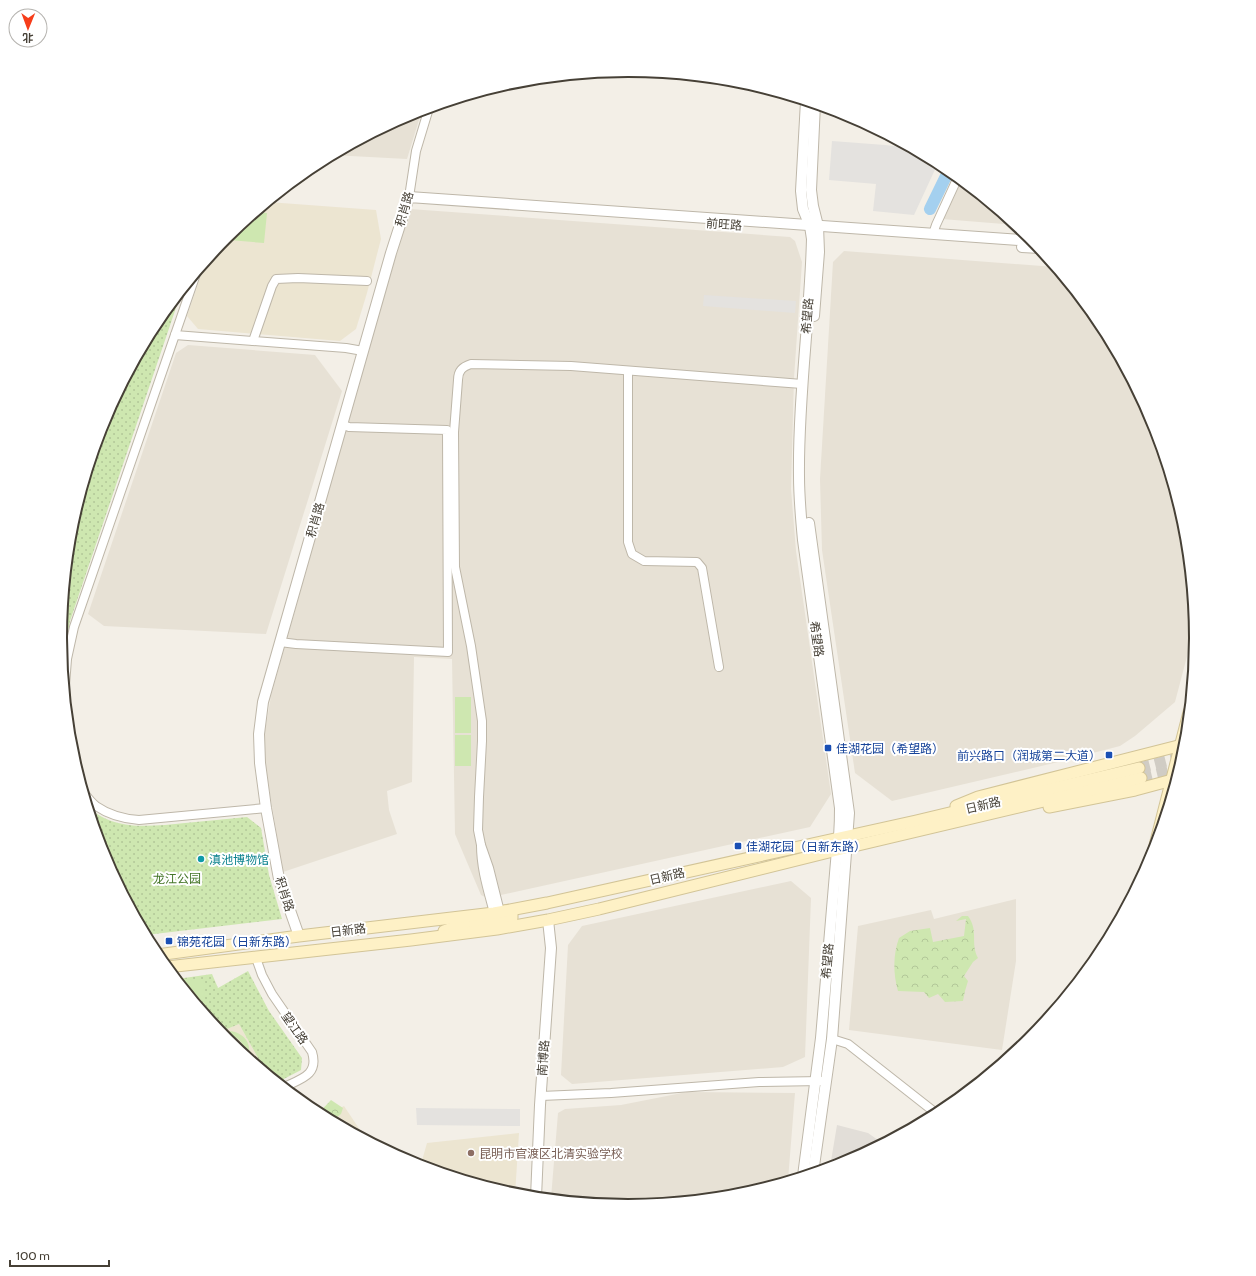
<svg xmlns="http://www.w3.org/2000/svg" width="1256" height="1276" font-family="Cabin,'Noto Sans SC',sans-serif">
  <style>
    .residential { fill: #e7e1d5 }
    .industrial { fill: #e2ded8 }
    .education { fill: #ece5d1 }
    .grass { fill: url(#grass-dots) }
    .forest { fill: url(#forest-crowns) }
    .pitch { fill: #cee7b0 }
    .parking { fill: #e4e2df }
    .lines { fill: none; stroke-linecap: round; stroke-linejoin: round }
    .river { stroke: #a4d0ef; stroke-width: 12 }
    .secondary-tunnel { stroke: #d0ccc4; stroke-width: 11; stroke-dasharray: 11 5.5; stroke-linecap: butt }
    .minor-casing { stroke: #beb7a9; stroke-width: 10 }
    .tertiary-casing { stroke: #beb7a9; stroke-width: 12 }
    .secondary-casing { stroke: #d2c497; stroke-width: 13 }
    .minor { stroke: #fff; stroke-width: 8 }
    .tertiary { stroke: #fff; stroke-width: 10 }
    .secondary { stroke: #fef1c6; stroke-width: 11 }
    .secondary-bridge-casing { stroke: #d2c497; stroke-width: 13; stroke-linecap: butt }
    .secondary-bridge { stroke: #fef1c6; stroke-width: 11 }
    .transit-dot { fill: #1a4fb4; stroke: #fff; stroke-width: 1.5 }
    .culture-dot { fill: #0f9aa8; stroke: #fff; stroke-width: 1.5 }
    .education-dot { fill: #8d6e63; stroke: #fff; stroke-width: 1.5 }
    .labels { text-anchor: middle; dominant-baseline: central; stroke-width: 4; stroke-linejoin: round; paint-order: stroke }
    .street-label { font-size: 12px; fill: #464036; stroke: #fff }
    .transit-label { font-size: 12px; fill: #164399; stroke: #fff; text-anchor: start }
    .culture-label { font-size: 12px; fill: #0d838f; stroke: #fff; text-anchor: start }
    .park-label { font-size: 12px; fill: #46772a; stroke: #fff }
    .education-label { font-size: 12px; fill: #785e54; stroke: #fff; text-anchor: start }
    .rim { fill: none; stroke: #464036; stroke-width: 2 }
  </style>
  <defs>
    <pattern id="grass-dots" width="8" height="8" patternUnits="userSpaceOnUse"><rect width="8" height="8" fill="#cee7b0"/><path d="M2 2h.1M6 6h.1" fill="none" stroke="#b2c798" stroke-width="1.8" stroke-linecap="round"/></pattern>
    <pattern id="forest-crowns" width="20" height="18" patternUnits="userSpaceOnUse"><rect width="20" height="18" fill="#cee7b0"/><path d="M2 6a3 3 0 1 1 6 0M12 15a3 3 0 1 1 6 0" fill="none" stroke="#b2c798"/></pattern>
  </defs>
  <rect width="100%" height="100%" fill="#f3efe7"/>
  <g class="residential">
    <path d="M422,110L407,159L332,155L411,113Z"/>
    <path d="M961,180L1016,225L942,219Z"/>
    <path d="M410,209L790,237L795,241L802,262L794,378L791,489L796,551L831,794L810,827L487,898L481,895L455,834L452,659L414,657L412,782L387,791L389,810L397,834L283,872L265,764V731L271,696L370,344Z"/>
    <path d="M844,251L1055,267L1100,323L1153,421L1185,527L1195,626L1175,702L1135,736L1120,746L1054,763L892,801L855,773L822,550L820,479L833,262Z"/>
    <path d="M188,345L315,355L342,391L266,634L104,626L88,614L176,353Z"/>
    <path d="M791,881L811,898L805,1057L783,1067L572,1084L561,1075L568,945L582,926Z"/>
    <path d="M1016,899V961L1002,1050L849,1030L858,926L931,910L934,919Z"/>
    <path d="M687,1092L795,1093L788,1180L739,1195L628,1206L551,1198L558,1113L565,1109L621,1105Z"/>
  </g>
  <path class="industrial" d="M837,1125L868,1133L882,1143L845,1163L830,1167Z"/>
  <g class="education">
    <path d="M268,202L376,210L381,239L367,293L356,329L340,341L198,329L187,316L206,261L227,236Z"/>
    <path d="M239,1024L266,1072L226,1039L220,1032Z"/>
    <path d="M344,1106L366,1139L325,1117Z"/>
    <path d="M519,1133L515,1195L419,1165L421,1164L427,1143Z"/>
  </g>
  <g class="grass">
    <path d="M182,290L70,621L62,663L60,638L71,527L103,420L156,322Z"/>
    <path d="M88,807C115,832 152,826 185,823C206,821 227,819 247,817L261,828L269,875L282,919L146,935L103,855Z"/>
    <path d="M248,971L269,1011L302,1058L301,1070L278,1082L266,1072L239,1024L220,1032L177,979L212,974L218,988Z"/>
  </g>
  <g class="forest">
    <path d="M962,916H968C979,931 970,943 978,958L973,962L964,976L968,981L965,991L963,1001L945,1002L938,994L929,998L924,992L898,991C893,974 893,954 899,938L910,931L930,928L933,942L964,936L966,919L956,921Z"/>
    <path d="M301,1095L306,1099C306,1104 312,1114 319,1111C323,1109 328,1103 331,1100L343,1108L341,1114L332,1121L312,1110L298,1099Z"/>
  </g>
  <g class="pitch">
    <path d="M256,212L267,213L264,243L229,240L230,233Z"/>
    <rect x="455" y="697" width="16" height="36"/>
    <rect x="455" y="735" width="16" height="31"/>
    <path d="M203,979L205,999L194,1000L179,982Z"/>
    <path d="M229,1031C243,1032 253,1043 248,1058L244,1054C245,1042 236,1034 224,1037L221,1033Z"/>
  </g>
  <g class="parking">
    <path d="M832,141L885,145L911,148L938,163L914,215L873,211L876,184L829,180Z"/>
    <path d="M704,295L796,301L795,313L703,306Z"/>
    <path d="M416,1108L520,1109V1126L417,1125Z"/>
  </g>
  <g class="lines">
    <path class="river" d="M930,209L949,170"/>
    <g class="secondary-tunnel">
      <path d="M1139,768L1182,757"/>
      <path d="M1141,778L1179,769"/>
    </g>
    <g class="minor-casing">
      <g id="minor">
        <path d="M409,197L416,151L429,108"/>
        <path d="M933,234L936,225L958,177"/>
        <path d="M175,335L346,348L363,351"/>
        <path d="M253,341L272,286L276,279L298,278L367,281"/>
        <path d="M628,371V542L632,554L644,561L697,562L702,568L719,667"/>
        <path d="M280,642L296,644L448,652L447,430L349,427L343,425"/>
        <path d="M65,685L67,659L74,627L196,274"/>
        <path d="M85,794C88,798 92,803 96,806C109,815 125,819 139,820L266,808"/>
        <path d="M481,845L478,830L479,797L482,741V721L471,646L455,567L454,432L458,380C458,371 462,367 471,364L571,366L802,384"/>
        <path d="M494,913C488,890 481,869 481,845L489,868L500,912"/>
        <path d="M256,958L262,975L272,994L312,1052C319,1075 301,1079 284,1087"/>
        <path d="M832,1039L848,1044L937,1114"/>
        <path d="M541,1096L611,1093L759,1082L821,1081"/>
      </g>
    </g>
    <g class="tertiary-casing">
      <g id="tertiary">
        <path d="M1022,247L1040,248"/>
        <path d="M814,316L819,252L818,226L813,206L811,190L815,104"/>
        <path d="M809,523L849,813L832,1039L813,1173"/>
        <path d="M299,936L279,879L266,808L260,763L259,734L263,702L391,253L409,197L1034,241"/>
        <path d="M803,1176L821,1038L837,850C840,836 840,823 840,808L803,540C801,519 799,498 799,476C798,397 810,318 812,239L810,226L803,209L801,191L806,101"/>
        <path d="M536,1197L540,1105L551,948L548,920"/>
      </g>
    </g>
    <g class="secondary-casing">
      <g id="secondary">
        <path d="M956,806L978,797L1186,744"/>
        <path d="M1049,807L1135,790L1176,779"/>
        <path d="M1152,857L1189,712"/>
        <path d="M444,931L464,924L512,918V913L505,911"/>
        <path d="M157,955L299,936L494,913L547,903L916,821L1139,768"/>
        <path d="M167,967L411,940L497,929L548,920L599,909L837,850L1141,778"/>
      </g>
    </g>
    <use href="#minor" class="minor"/>
    <use href="#tertiary" class="tertiary"/>
    <use href="#secondary" class="secondary"/>
    <g class="secondary-bridge-casing">
      <path id="secondary-bridge" d="M1183,754L1185,748"/>
    </g>
    <use href="#secondary-bridge" class="secondary-bridge"/>
  </g>
  <g class="transit-dot">
    <rect x="824" y="744" width="8" height="8" rx="2"/>
    <rect x="1105" y="751" width="8" height="8" rx="2"/>
    <rect x="734" y="842" width="8" height="8" rx="2"/>
    <rect x="165" y="937" width="8" height="8" rx="2"/>
  </g>
  <circle class="culture-dot" cx="201" cy="859" r="4"/>
  <circle class="education-dot" cx="471" cy="1153" r="4"/>
  <g class="labels">
    <g class="street-label">
      <text transform="translate(404 209) rotate(-74)">积肖路</text>
      <text transform="translate(724 224) rotate(4)">前旺路</text>
      <text transform="translate(807 316) rotate(-86)">希望路</text>
      <text transform="translate(315 520) rotate(-74)">积肖路</text>
      <text transform="translate(817 639) rotate(82)">希望路</text>
      <text transform="translate(983 805) rotate(-13)">日新路</text>
      <text transform="translate(667 876) rotate(-13)">日新路</text>
      <text transform="translate(285 894) rotate(72)">积肖路</text>
      <text transform="translate(348 930) rotate(-7)">日新路</text>
      <text transform="translate(827 961) rotate(-85)">希望路</text>
      <text transform="translate(295 1028) rotate(55)">望江路</text>
      <text transform="translate(543 1058) rotate(-86)">南博路</text>
    </g>
    <g class="transit-label">
      <text x="836" y="748">佳湖花园（希望路）</text>
      <text x="1101" y="755" text-anchor="end">前兴路口（润城第二大道）</text>
      <text x="746" y="846">佳湖花园（日新东路）</text>
      <text x="177" y="941">锦苑花园（日新东路）</text>
    </g>
    <g class="culture-label">
      <text x="209" y="859">滇池博物馆</text>
    </g>
    <g class="park-label">
      <text x="177" y="878">龙江公园</text>
    </g>
    <g class="education-label">
      <text x="479" y="1153">昆明市官渡区北清实验学校</text>
    </g>
  </g>
  <path d="M0 0H1256V1276H0ZM67 638a561 561 0 1 1 1122 0a561 561 0 1 1-1122 0Z" fill="#fff" fill-rule="evenodd"/>
  <path class="rim" d="M67 638a561 561 0 1 1 1122 0a561 561 0 1 1-1122 0Z"/>
  <g transform="translate(28 28) rotate(181)"><circle r="19" fill="#ffffff" stroke="#b5b3af"/>
  <path d="M0-3L7 15L0 10L-7 15Z" fill="#f63d1a"/>
  <text y="-6" font-size="11" font-weight="bold" text-anchor="middle" fill="#464036">北</text>
  </g>
  <path d="M10 1260v6h99v-6" fill="none" stroke="#464036" stroke-width="2"/>
  <text x="16" y="1260" font-size="12" fill="#464036" stroke="#ffffff" stroke-width="3" paint-order="stroke">100 m</text>
</svg>
